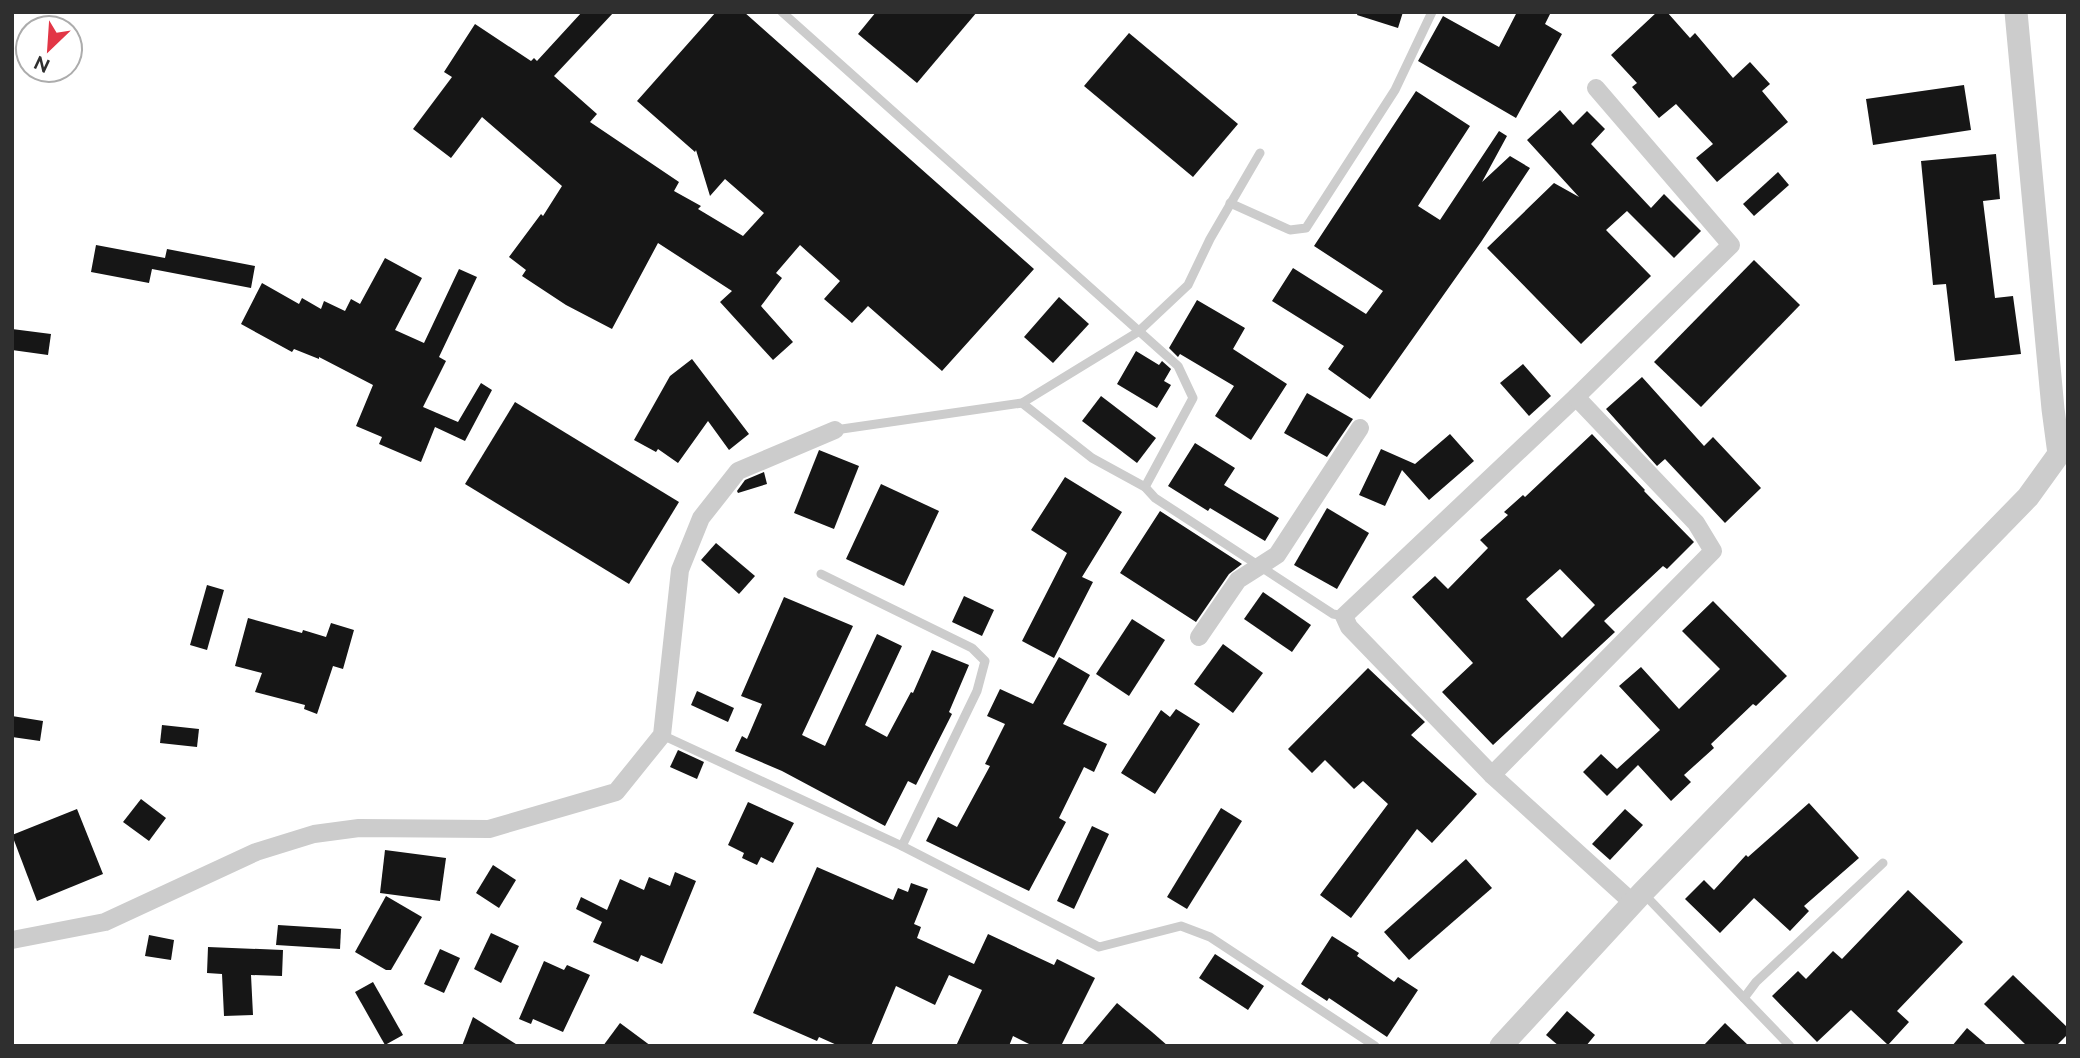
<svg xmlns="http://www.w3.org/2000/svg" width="2080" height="1058" font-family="Raleway,sans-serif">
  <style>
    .building { fill: #161616; fill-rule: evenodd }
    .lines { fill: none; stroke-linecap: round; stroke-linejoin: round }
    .service { stroke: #ccc; stroke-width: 9 }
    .minor { stroke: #ccc; stroke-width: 18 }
    .tertiary { stroke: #ccc; stroke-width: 23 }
  </style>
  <rect width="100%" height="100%" fill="#fff"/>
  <g class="building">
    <path d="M582,12H614L554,76L597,114L590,122L679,182L674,191L701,206L698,209L743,236L764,213L725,179L710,196L696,150L695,152L637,101L716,12H744L1034,269L942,371L868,306L852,323L824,299L840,281L800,245L776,273L782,278L761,306L793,342L773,360L720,302L732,291L658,243L612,329L566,305L522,276L526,270L509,257L541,214L543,216L562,186L482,117L451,158L413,129L452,77L444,72L475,24L531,61L534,58L537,61Z"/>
    <path d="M876,12H977L917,83L858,34Z"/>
    <path d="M1358,12H1403L1398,28L1357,15Z"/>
    <path d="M1517,12H1551L1545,24L1562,34L1516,118L1418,61L1443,16L1499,47Z"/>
    <path d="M1657,12H1667L1690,38L1695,33L1733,78L1750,62L1770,84L1762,91L1788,122L1717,182L1696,158L1713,144L1676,104L1659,118L1632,87L1637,83L1611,55Z"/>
    <path d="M1129,33L1238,124L1193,177L1084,86Z"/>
    <path d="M1964,85L1971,130L1873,145L1866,99Z"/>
    <path d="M1416,91L1470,126L1418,206L1440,220L1499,131L1507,136L1482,182L1510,156L1530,168L1481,242L1370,399L1328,369L1344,346L1272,301L1293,268L1366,314L1383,291L1314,246Z"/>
    <path d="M1560,110L1573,125L1587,111L1605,129L1591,144L1651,208L1664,194L1701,231L1674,258L1627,211L1606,230L1651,276L1581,344L1487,248L1554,183L1579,197L1527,140Z"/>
    <path d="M1996,154L2000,199L1983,201L1995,298L2013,296L2021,354L1955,361L1946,284L1933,285L1921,161Z"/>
    <path d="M1778,172L1789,185L1754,216L1743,204Z"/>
    <path d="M96,245L165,258L167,249L255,266L251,288L152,269L149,283L91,272Z"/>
    <path d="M385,258L422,278L395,330L424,343L459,269L477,277L439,357L446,361L423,407L458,422L481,383L492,390L465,441L435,427L421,462L379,444L382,437L356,426L373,385L319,357V359L294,349L292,352L241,324L262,283L299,304L302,298L321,309L324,301L345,311L351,299L360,304Z"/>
    <path d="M1754,260L1800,305L1701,407L1654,362Z"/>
    <path d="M1059,297L1089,324L1053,363L1024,337Z"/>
    <path d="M1197,300L1245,328L1233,349L1287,384L1251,440L1215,416L1234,386L1180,354L1178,357L1169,348Z"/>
    <path d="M12,329L51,334L48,355L12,350Z"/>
    <path d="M1136,351L1159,365L1162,361L1171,369L1164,381L1171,385L1157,408L1117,384Z"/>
    <path d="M692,359L749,434L729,450L708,421L678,463L658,449L656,452L634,440L670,376Z"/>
    <path d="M1523,364L1551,396L1529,416L1500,383Z"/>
    <path d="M1642,377L1704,446L1713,437L1761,488L1725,523L1665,459L1657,466L1606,409Z"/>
    <path d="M1307,393L1353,419L1327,457L1284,433Z"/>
    <path d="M1101,396L1156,438L1137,463L1082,421Z"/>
    <path d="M515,402L679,502L629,584L465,484Z"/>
    <path d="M1450,434L1474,461L1429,500L1402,470L1385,506L1359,495L1381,449L1415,464Z"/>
    <path d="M1592,434L1645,490L1644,491L1694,542L1667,569L1663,566L1604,621L1615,632L1493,745L1442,692L1473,663L1412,597L1435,576L1448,589L1488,548L1480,540L1508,515L1504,512L1523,495L1525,497ZM1560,569L1595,605L1562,638L1526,599Z"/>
    <path d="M1195,443L1235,468L1224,485L1279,518L1265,541L1210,508L1208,511L1168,486Z"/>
    <path d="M819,450L859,466L834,529L794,513Z"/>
    <path d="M764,472L767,484L738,493L737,491L745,480Z"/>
    <path d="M1065,477L1122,512L1082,577L1093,582L1054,658L1022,641L1067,553L1031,530Z"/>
    <path d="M881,484L939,511L904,586L846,559Z"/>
    <path d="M1327,508L1369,533L1337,589L1294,565Z"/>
    <path d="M1160,511L1242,564L1229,574L1196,622L1120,573Z"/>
    <path d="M716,543L755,576L739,594L701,560Z"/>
    <path d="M207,585L224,590L207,650L190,645Z"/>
    <path d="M1263,592L1311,625L1292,652L1244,619Z"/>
    <path d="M964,596L994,610L982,636L952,622Z"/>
    <path d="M784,597L853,626L802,735L825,746L877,634L902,646L865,725L887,737L911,692L913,693L932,650L969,665L949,712L952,714L916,785L908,781L885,826L782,771L735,751L742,736L747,739L762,704L741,696Z"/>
    <path d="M1713,601L1787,676L1756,706L1753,704L1711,744L1714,748L1684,775L1691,782L1671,801L1638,765L1607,796L1583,772L1601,754L1617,769L1660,730L1619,686L1641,667L1679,709L1720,669L1682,631Z"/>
    <path d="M248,618L302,633L303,630L326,637L331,623L354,630L343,669L333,666L317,714L304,709L305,705L255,692L262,673L235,666Z"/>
    <path d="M1132,619L1165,640L1129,696L1096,674Z"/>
    <path d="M1223,644L1263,673L1233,713L1194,684Z"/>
    <path d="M1059,657L1090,675L1063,724L1107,744L1094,772L1084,767L1059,818L1066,822L1029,891L926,841L938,817L957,827L990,766L985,764L1005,724L987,716L1000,689L1033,704Z"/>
    <path d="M1368,668L1425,722L1411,735L1477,794L1432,843L1417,829L1351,918L1320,895L1388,804L1363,781L1354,789L1325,760L1312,773L1288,749Z"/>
    <path d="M697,691L734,708L728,722L691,705Z"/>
    <path d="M1176,709L1200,724L1155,794L1121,773L1161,710L1170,717Z"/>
    <path d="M12,716L43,721L40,741L12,737Z"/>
    <path d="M162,725L199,729L197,747L160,743Z"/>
    <path d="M678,750L704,762L697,779L670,767Z"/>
    <path d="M141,799L166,818L149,841L123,822Z"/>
    <path d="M748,802L794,823L773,863L761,857L757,865L742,858L744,853L728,845Z"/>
    <path d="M1809,803L1859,858L1804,906L1809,911L1790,931L1754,898L1720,933L1685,899L1704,880L1714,890L1746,855L1748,857Z"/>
    <path d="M1221,808L1242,821L1187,909L1167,897Z"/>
    <path d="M77,809L103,874L37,901L12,835Z"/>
    <path d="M1625,809L1643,825L1610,860L1592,844Z"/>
    <path d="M1092,826L1109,834L1074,909L1057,901Z"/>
    <path d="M385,850L446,858L440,901L380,893Z"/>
    <path d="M1466,859L1492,888L1409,960L1384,932Z"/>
    <path d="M493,865L516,880L499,908L476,893Z"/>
    <path d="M817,867L893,900L898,888L908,892L911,883L928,889L914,924L921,927L917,938L974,964L988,934L1054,965L1057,959L1095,978L1061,1046H1033L1013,1036L1009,1046H956L982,990L949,975L935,1005L896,986L871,1046H839L819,1037L817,1041L753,1013Z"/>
    <path d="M675,872L696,881L662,964L641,955L638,962L593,942L602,922L576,909L581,897L607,910L620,879L644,890L649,877L670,886Z"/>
    <path d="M1908,890L1963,942L1897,1011L1909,1022L1888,1045L1851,1010L1817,1042L1772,996L1798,971L1806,979L1833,951L1842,959Z"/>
    <path d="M386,896L422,917L391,970H386L355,952Z"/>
    <path d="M278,925L341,929L340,949L276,945Z"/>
    <path d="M491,933L519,946L501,983L474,969Z"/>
    <path d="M149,935L174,940L171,960L145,956Z"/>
    <path d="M1332,936L1359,953L1357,956L1394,982L1398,977L1418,990L1387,1037L1329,998L1327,1001L1301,984Z"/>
    <path d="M208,947L283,950L282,976L251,975L253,1015L224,1016L222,974L207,973Z"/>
    <path d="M440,949L460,958L444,993L424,984Z"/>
    <path d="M1215,954L1264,986L1248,1010L1199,978Z"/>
    <path d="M544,961L564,970L567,965L590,975L563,1032L533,1019L531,1024L519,1019Z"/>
    <path d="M2013,975L2068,1028V1034L2056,1046H2027L1984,1004Z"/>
    <path d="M373,982L403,1035L385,1045L355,992Z"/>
    <path d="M1117,1003L1152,1032L1168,1046H1081Z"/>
    <path d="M1567,1011L1595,1035L1586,1046H1559L1546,1035Z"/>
    <path d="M473,1017L519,1046H462Z"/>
    <path d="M620,1023L651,1046H603Z"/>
    <path d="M1725,1023L1749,1046H1703Z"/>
    <path d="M1967,1028L1988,1046H1952Z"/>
  </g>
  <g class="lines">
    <g class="service">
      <path d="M782,12L1178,366L1193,398L1145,487"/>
      <path d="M1230,203L1290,230L1306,228L1395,90L1432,12"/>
      <path d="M1022,403L1092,458L1145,487L1155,498L1333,614L1344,616"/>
      <path d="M835,430L1022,403L1138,332L1188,285L1210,239L1260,153"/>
      <path d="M821,574L972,648L985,661L977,691L902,846"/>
      <path d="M662,735L902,846L1099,947L1181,926L1210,937L1375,1046"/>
      <path d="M1643,893L1790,1046"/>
      <path d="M1744,998L1756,982L1883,863"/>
    </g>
    <g class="minor">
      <path d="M1596,88L1731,245L1576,397L1344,616L1349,627L1492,775L1633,903"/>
      <path d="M1199,637L1238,580L1277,555L1360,428"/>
      <path d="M1492,775L1713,551L1696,523L1576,397"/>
      <path d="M12,940L105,922L256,852L314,834L359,828L489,829L616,792L662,735L680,570L701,518L738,471L835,430"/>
    </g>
    <path class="tertiary" d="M1501,1046L1642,893L2028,497L2059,454L2053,409L2016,12"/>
  </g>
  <rect width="2080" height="1058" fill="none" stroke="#2f2f2f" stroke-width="28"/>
  <g transform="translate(49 49) rotate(205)"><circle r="33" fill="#ffffff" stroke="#acacac" stroke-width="2"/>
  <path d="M0-5L12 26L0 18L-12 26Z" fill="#e23646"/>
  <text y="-10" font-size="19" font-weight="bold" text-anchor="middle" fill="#2f2f2f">N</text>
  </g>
</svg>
